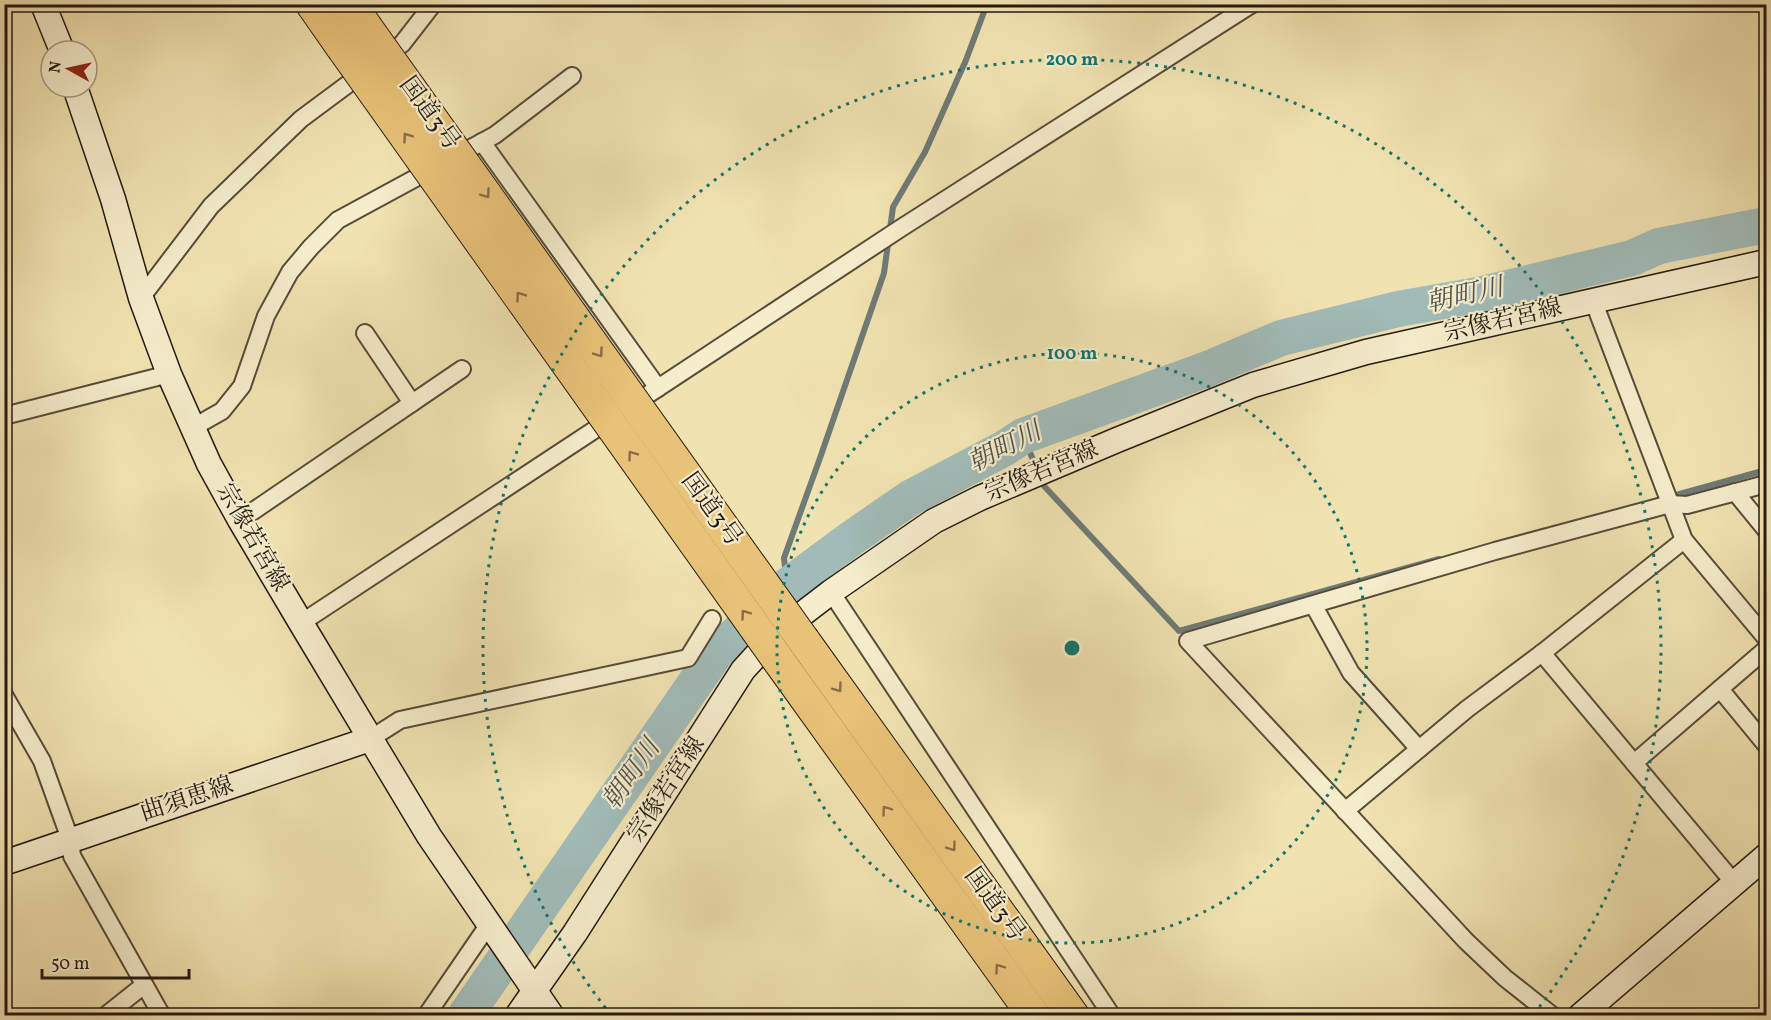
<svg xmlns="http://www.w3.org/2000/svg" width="1771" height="1020" font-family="Vollkorn,'Noto Serif JP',serif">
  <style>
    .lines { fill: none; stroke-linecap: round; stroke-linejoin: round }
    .stream { stroke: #6f7b76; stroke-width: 6 }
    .river { stroke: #a1bbb8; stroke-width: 36 }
    .street-casing { stroke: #574c3a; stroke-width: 20 }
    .secondary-casing { stroke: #241a13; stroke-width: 27 }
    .highway-casing { stroke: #241a13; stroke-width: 34 }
    .street { stroke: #f6edcc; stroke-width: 16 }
    .secondary { stroke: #f6edcc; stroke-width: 24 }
    .highway { stroke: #e8c278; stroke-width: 32 }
    .highway-bridge-casing { stroke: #241a13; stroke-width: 34; stroke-linecap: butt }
    .highway-bridge { stroke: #e8c278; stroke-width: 32 }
    .oneway { stroke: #866e46 }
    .ring { fill: none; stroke: #0f766e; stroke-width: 3; stroke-dasharray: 3 6 }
    .labels { text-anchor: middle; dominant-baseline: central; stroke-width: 4.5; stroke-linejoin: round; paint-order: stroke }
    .street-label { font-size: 24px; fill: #241a13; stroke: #f6edcc }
    .water-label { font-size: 26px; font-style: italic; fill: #50524d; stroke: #f6edcc }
    .centre { fill: #0f766e; stroke: #f6edcc; stroke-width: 3 }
    .ring-label { font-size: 18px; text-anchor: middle; font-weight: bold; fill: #0f766e; stroke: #f6edcc; stroke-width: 4.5; stroke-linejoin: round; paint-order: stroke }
  </style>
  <rect width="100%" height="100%" fill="#f1e3b1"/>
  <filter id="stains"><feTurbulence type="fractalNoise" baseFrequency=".00333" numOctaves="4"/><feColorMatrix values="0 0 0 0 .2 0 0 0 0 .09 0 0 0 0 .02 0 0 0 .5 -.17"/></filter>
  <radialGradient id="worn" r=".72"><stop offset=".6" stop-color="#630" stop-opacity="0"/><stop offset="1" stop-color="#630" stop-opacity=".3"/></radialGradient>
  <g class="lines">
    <g class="stream">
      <path d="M1023,436L1037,469"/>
      <path d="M1041,479L1044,486L1179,631L1439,559"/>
      <path d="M1669,497L1766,470"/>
      <path d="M787,586L784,558L820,458L884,273L893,207L925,152L966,60L987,4"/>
    </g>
    <path class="river" d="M465,1016L716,653L787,586L852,538L910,498L1005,448L1023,436L1205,370L1281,338L1398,309L1478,295L1632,258L1659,246L1766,225"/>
    <g class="street-casing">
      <g id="street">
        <path d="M482,142L658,388"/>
        <path d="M141,298L211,206L301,119L402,44L433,4"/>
        <path d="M1593,300L1684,540L1766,638"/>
        <path d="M365,333L412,403"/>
        <path d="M4,416L169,374"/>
        <path d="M192,428L222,411L242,386L266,316L290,272L311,247L338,220L495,135L572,76"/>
        <path d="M1735,492L1766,530"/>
        <path d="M240,520L462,369"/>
        <path d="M831,592L1112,1016"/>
        <path d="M1314,606L1351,673L1419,749"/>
        <path d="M301,623L901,228L1252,4"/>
        <path d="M1542,653L1735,884"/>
        <path d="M1720,689L1766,745"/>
        <path d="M4,695L42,761L70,839L72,856L162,1016"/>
        <path d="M370,739L400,720L688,658L712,619"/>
        <path d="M1634,763L1766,649"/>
        <path d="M1345,811L1467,709L1542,653L1684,540"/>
        <path d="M105,1016L144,985"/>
        <path d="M426,1016L489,924"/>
        <path d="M1553,1016L1505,978L1466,941L1188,641L1495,551L1670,504L1687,505L1766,484"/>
      </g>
    </g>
    <g class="secondary-casing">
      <g id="secondary">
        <path d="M43,4L62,51"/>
        <path d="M75,87L113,199L141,298L169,374L209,464L240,520L301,623L429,836L552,1016"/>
        <path d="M4,863L370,739"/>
        <path d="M517,1016L575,933L743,670L763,648L784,628L831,592L934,521L980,498L1117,440L1253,385L1366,352L1766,262"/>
        <path d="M1580,1016L1766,856"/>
      </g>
    </g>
    <g class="highway-casing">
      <g id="highway">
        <path d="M312,4L342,47"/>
        <path d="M350,4L366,27"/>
        <path d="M804,641L1073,1016"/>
        <path d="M779,661L1034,1016"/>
      </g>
    </g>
    <use href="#street" class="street"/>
    <use href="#secondary" class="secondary"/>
    <use href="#highway" class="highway"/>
    <g class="highway-bridge-casing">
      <g id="highway-bridge">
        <path d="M366,27L804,641"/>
        <path d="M342,47L779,661"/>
      </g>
    </g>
    <use href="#highway-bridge" class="highway-bridge"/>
  </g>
  <defs><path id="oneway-chevron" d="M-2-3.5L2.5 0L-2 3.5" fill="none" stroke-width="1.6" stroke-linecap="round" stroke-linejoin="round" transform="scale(1.5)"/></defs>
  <g class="oneway">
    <use href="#oneway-chevron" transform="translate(407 137) rotate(-126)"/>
    <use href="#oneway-chevron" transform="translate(486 194) rotate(54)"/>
    <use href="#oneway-chevron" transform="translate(520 296) rotate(-125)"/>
    <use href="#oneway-chevron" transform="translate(599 353) rotate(55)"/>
    <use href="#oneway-chevron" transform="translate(632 455) rotate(-126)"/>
    <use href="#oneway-chevron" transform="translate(745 614) rotate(-126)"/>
    <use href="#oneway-chevron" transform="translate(838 688) rotate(54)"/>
    <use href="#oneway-chevron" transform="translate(886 810) rotate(-126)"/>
    <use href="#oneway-chevron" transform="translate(952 847) rotate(54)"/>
    <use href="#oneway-chevron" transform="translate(999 968) rotate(-126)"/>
  </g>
  <g class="ring">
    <circle cx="1072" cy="648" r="295"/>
    <path d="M611 1015A589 589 0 1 1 1533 1015"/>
  </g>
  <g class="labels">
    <g class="street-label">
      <text transform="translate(429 114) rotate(54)">国道3号</text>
      <text transform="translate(1503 321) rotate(-13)">宗像若宮線</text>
      <text transform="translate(1042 472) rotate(-23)">宗像若宮線</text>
      <text transform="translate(711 510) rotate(54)">国道3号</text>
      <text transform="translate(252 538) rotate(60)">宗像若宮線</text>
      <text transform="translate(667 790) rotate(-57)">宗像若宮線</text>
      <text transform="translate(187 800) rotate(-18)">曲須恵線</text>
      <text transform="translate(994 905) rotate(54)">国道3号</text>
    </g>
    <g class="water-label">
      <text transform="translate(1465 296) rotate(-13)">朝町川</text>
      <text transform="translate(1005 448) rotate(-27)">朝町川</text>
      <text transform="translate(632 775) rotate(-55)">朝町川</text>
    </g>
  </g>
  <circle cx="1072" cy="648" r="9" class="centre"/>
  <g class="ring-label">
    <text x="1072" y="65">200 m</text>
    <text x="1072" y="359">100 m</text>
  </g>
  <rect width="1771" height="1020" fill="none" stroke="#f1e3b1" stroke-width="24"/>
  <rect x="6" y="6" width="1759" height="1008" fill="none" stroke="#241a13" stroke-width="3"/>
  <rect x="12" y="12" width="1747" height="996" fill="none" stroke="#241a13" stroke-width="1.5"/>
  <g transform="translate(69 69) rotate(278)"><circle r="28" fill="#f6edcc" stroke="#a29982" stroke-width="1.5"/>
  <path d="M0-4.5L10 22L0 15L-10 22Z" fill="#8f2418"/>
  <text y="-9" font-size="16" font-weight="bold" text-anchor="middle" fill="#241a13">N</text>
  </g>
  <path d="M42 969v9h147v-9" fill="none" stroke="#241a13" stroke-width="3"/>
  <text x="51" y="969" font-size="18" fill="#241a13" stroke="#f6edcc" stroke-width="4.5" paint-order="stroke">50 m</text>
  <rect width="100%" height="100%" filter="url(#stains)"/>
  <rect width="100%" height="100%" fill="url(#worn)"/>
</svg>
